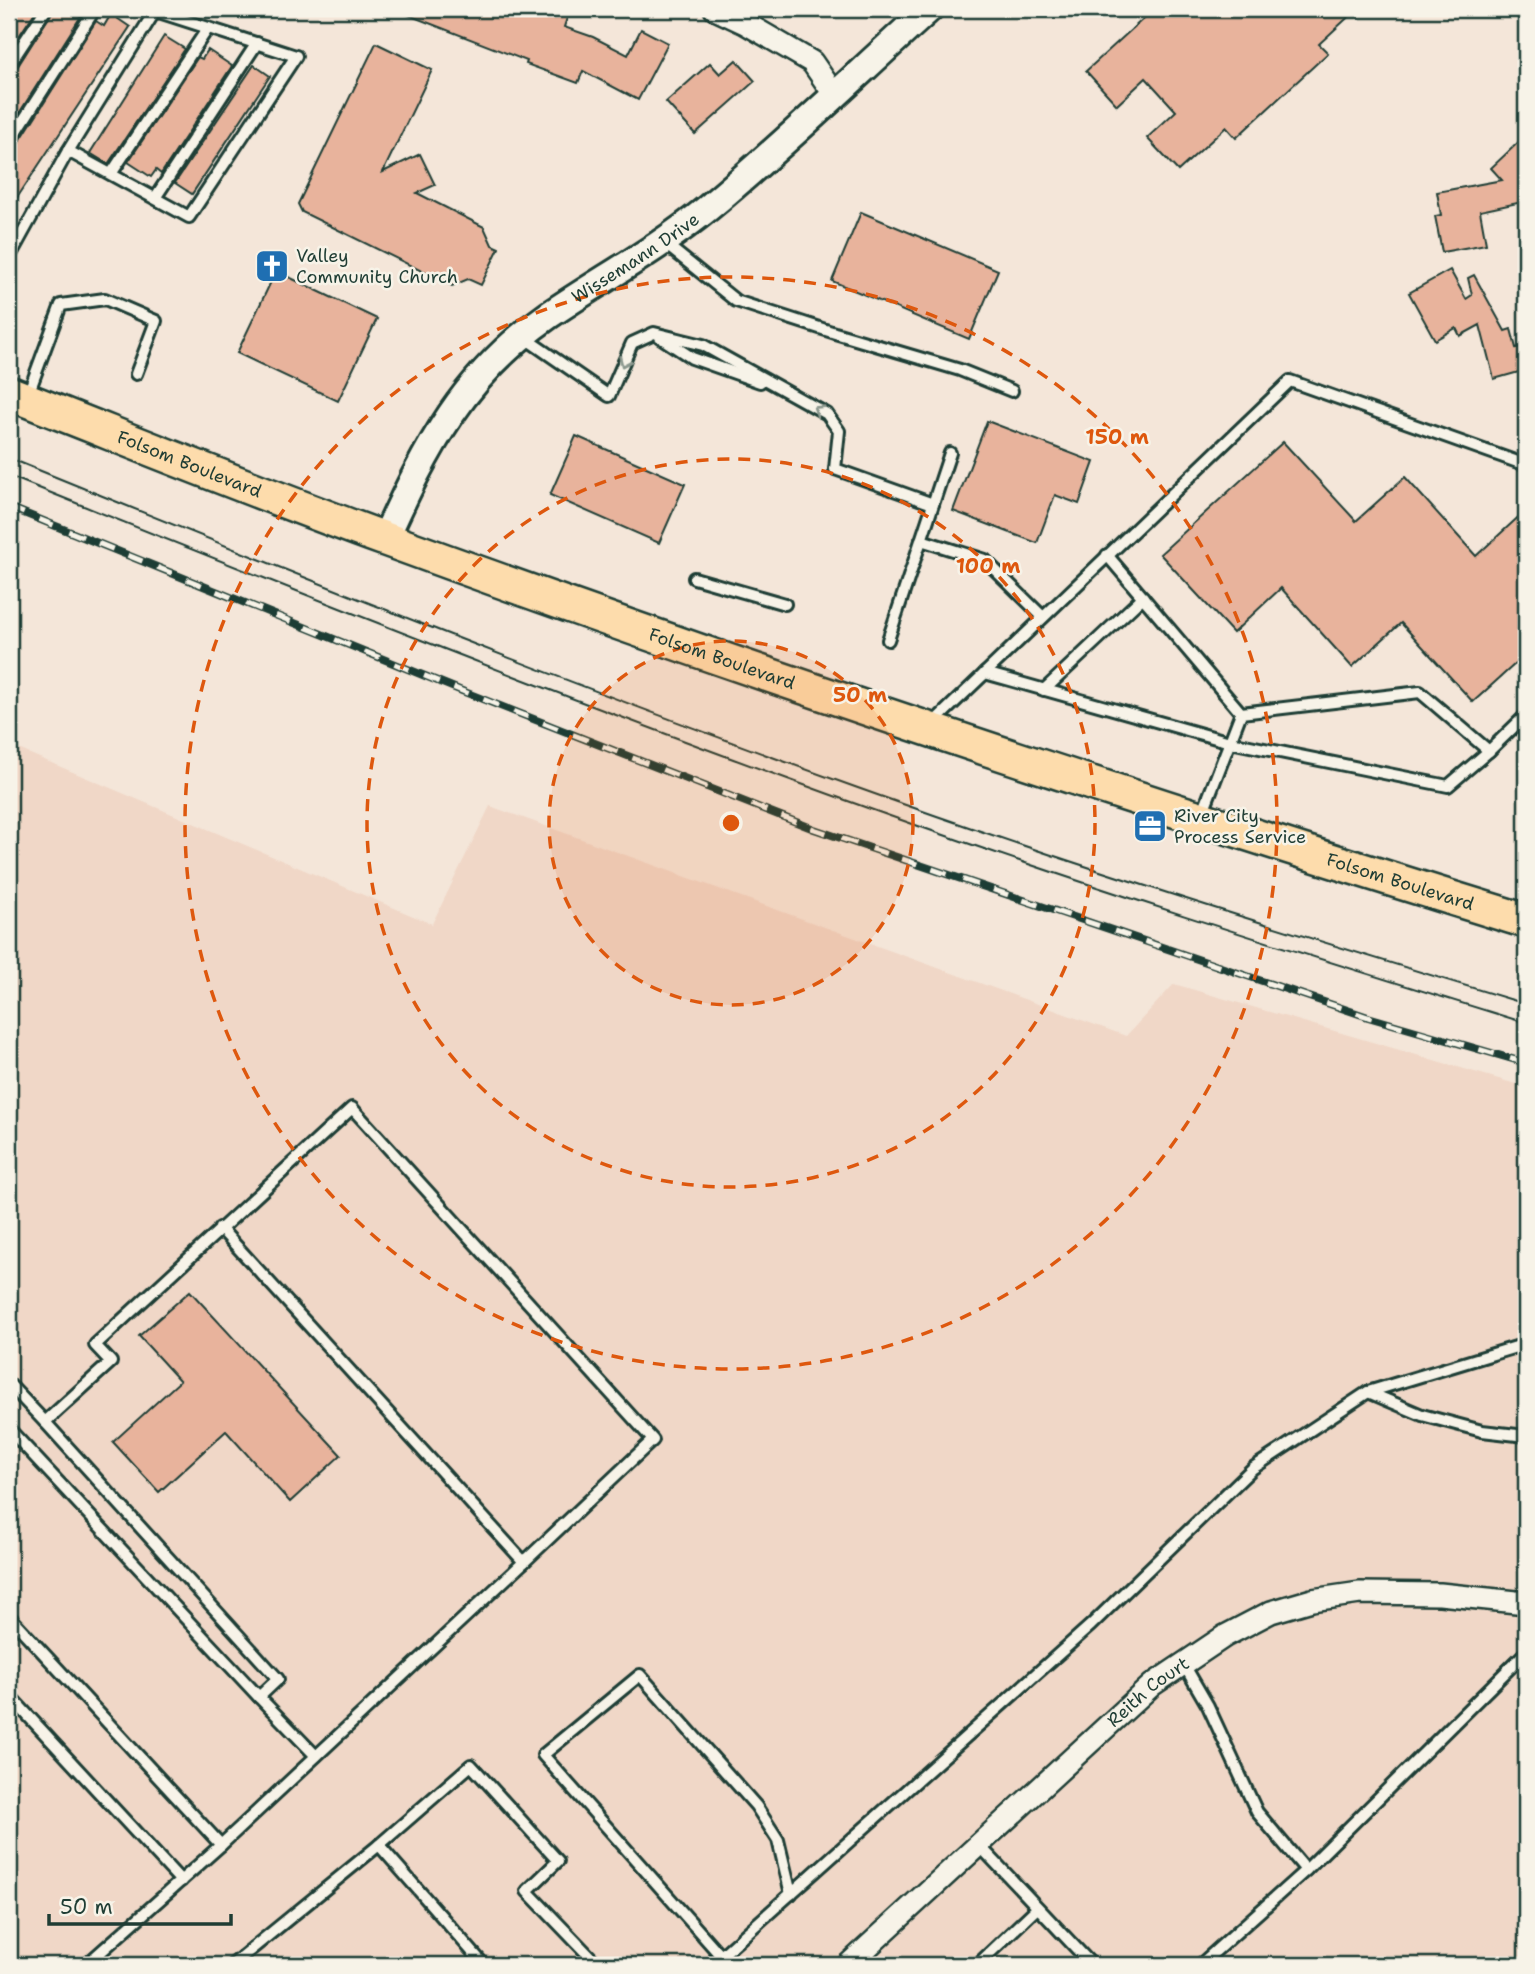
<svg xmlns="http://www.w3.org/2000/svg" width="1535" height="1974" font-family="'Shantell Sans',sans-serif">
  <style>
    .built { fill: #f0d7c7 }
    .building { fill: #e8b39c; stroke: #1f3d34; stroke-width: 2 }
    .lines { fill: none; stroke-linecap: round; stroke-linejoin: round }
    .service-casing { stroke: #1f3d34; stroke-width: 16 }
    .minor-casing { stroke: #1f3d34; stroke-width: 26 }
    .tertiary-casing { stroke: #1f3d34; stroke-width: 32 }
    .primary-casing { stroke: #1f3d34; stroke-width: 38 }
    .service { stroke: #f7f3e8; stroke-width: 10 }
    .minor { stroke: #f7f3e8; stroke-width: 21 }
    .tertiary { stroke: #f7f3e8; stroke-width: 26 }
    .primary { stroke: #fddcac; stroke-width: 33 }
    .tram { stroke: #1f3d34; stroke-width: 2 }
    .rail-casing { stroke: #1f3d34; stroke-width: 8 }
    .rail { stroke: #f7f3e8; stroke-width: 5; stroke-dasharray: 16; stroke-linecap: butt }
    .oneway { stroke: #8b988e }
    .ring { fill: none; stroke: #de580e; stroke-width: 3.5; stroke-dasharray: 12 9 }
    .labels { text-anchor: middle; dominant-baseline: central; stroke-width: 5; stroke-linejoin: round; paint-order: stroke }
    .poi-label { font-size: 18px; fill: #1f3d34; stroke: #f7f3e8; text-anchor: start }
    .street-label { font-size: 18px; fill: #1f3d34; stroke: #f7f3e8 }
    .centre { fill: #de580e; stroke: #f7f3e8; stroke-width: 3.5 }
    .ring-label { font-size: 21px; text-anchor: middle; font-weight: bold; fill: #de580e; stroke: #f7f3e8; stroke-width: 5; stroke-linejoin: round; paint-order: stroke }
  </style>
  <rect width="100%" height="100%" fill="#f4e6d9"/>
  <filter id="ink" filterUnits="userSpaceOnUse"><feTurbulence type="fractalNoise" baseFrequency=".0143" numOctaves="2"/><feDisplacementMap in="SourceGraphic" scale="14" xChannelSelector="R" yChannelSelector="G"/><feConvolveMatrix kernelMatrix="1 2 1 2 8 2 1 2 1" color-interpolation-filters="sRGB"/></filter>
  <g filter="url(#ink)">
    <path class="built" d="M9,745L432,924L490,806L1126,1036L1174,984L1526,1087V1965H16L9,1957Z"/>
    <g class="building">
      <path d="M9,9H37L9,51Z"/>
      <path d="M54,9H77L83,13L9,129V73L16,69Z"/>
      <path d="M393,9H570L564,27L593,37L628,55L641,29L668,43L638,100L583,71L578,83L526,64L527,61Z"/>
      <path d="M1154,9H1357L1319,44L1328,53L1236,138L1226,127L1178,171L1147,138L1176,111L1146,78L1117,105L1086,71Z"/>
      <path d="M111,14L130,27L9,210V151L16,147L96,21L104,26Z"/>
      <path d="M164,36L185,49L108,164L90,153Z"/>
      <path d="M376,43L432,70L383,172L420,154L435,185L417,193L484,227L492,245L499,248L481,285L468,279L452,286L302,212L298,204Z"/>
      <path d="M208,50L232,66L161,174L156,170L151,177L128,162L198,57L202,59Z"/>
      <path d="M736,60L755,81L695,134L666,102L710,63L720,74Z"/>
      <path d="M254,65L270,76L192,194L175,183Z"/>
      <path d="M1526,135V206L1522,202L1480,211L1486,244L1442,252L1435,216L1441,215L1437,192L1502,180L1491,168Z"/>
      <path d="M861,212L998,270L969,339L832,281Z"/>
      <path d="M1450,270L1466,299L1472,295L1468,278L1474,275L1505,331L1511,329L1516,348L1526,346V370L1494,379L1480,325L1460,336L1456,328L1435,340L1409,293Z"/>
      <path d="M276,271L377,319L338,401L237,353Z"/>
      <path d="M987,421L1094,462L1079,504L1055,495L1037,543L953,511Z"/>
      <path d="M576,436L685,484L659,543L550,495Z"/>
      <path d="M1283,442L1356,521L1405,477L1476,556L1526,510V654L1473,702L1401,623L1352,667L1281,588L1233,633L1160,554Z"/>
      <path d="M190,1291L341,1455L290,1502L226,1431L159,1492L113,1442L180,1381L139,1336Z"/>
    </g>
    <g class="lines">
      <g class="service-casing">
        <g id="service">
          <path d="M9,65L46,9"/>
          <path d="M9,143L95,9"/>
          <path d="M68,151L189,217L296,56L149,9"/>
          <path d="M111,174L208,28"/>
          <path d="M155,198L257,43"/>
          <path d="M663,242L736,301L835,333L960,370L1012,391"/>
          <path d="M9,258L68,151L155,11"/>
          <path d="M522,336L609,396L632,343L654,333L703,345L827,414L839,431L835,469L933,504"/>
          <path d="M660,337L692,358L760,382"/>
          <path d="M27,397L61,305L105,299L156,321L136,374"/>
          <path d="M921,540L985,560L1043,617"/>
          <path d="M1107,555L1241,713L1420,692L1489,751"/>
          <path d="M694,578L785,604"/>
          <path d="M888,640L950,453"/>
          <path d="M985,673L1230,742L1448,786L1489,751L1526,715"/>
          <path d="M1044,690L1143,597"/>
          <path d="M932,724L1290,381L1526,465"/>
          <path d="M1202,814L1241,713"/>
          <path d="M9,1384L45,1422L111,1362L95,1345L352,1108L653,1440L524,1562"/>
          <path d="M1368,1392L1422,1415L1482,1431L1526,1436"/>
          <path d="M45,1422L278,1679L259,1697L316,1756"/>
          <path d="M9,1429L259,1697"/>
          <path d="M9,1616L221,1845"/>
          <path d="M1183,1663L1208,1706L1257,1812L1306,1870"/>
          <path d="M9,1695L181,1881"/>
          <path d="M379,1845L471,1765L558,1861L527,1891L598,1965"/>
          <path d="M979,1845L1092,1965"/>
          <path d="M721,1956L543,1755L640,1675L756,1806L778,1840L791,1894"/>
          <path d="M86,1965L221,1845L524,1562L220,1228"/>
          <path d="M232,1965L379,1845L484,1965"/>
          <path d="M711,1965L1091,1625L1253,1468L1368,1392L1526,1344"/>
          <path d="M977,1965L1037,1908"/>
          <path d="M1200,1965L1306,1870L1526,1652"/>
        </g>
      </g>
      <g class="minor-casing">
        <g id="minor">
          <path d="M715,9L745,23L812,62L834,94"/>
          <path id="s1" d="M848,1965L1152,1685L1225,1636L1271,1612L1312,1600L1360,1593L1440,1594L1526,1603"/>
        </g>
      </g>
      <g class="tertiary-casing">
        <g id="tertiary">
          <path id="s2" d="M385,539C426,448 464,374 549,315C602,279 658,249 708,208C784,145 856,75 929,9"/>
        </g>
      </g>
      <g class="primary-casing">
        <g id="primary">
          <path id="s3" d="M9,393C134,442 259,493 385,539C762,677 1143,803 1526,921"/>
        </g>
      </g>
      <use href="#service" class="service"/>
      <use href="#minor" class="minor"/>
      <use href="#tertiary" class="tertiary"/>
      <use href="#primary" class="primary"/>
      <g class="tram">
        <path d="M9,458C289,572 570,685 855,787C1077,867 1301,936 1526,1004"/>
        <path d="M9,476C287,588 566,699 848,801C1072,882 1299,953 1526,1023"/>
      </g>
      <g class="rail-casing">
        <path id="rail" d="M9,507L462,691L814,829L1368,1017L1526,1063"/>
      </g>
      <use href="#rail" class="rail"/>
    </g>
    <defs><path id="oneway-chevron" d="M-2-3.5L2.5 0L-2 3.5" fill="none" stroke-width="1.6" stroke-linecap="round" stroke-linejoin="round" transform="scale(1.75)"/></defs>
    <g class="oneway">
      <use href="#oneway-chevron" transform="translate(624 362) rotate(114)"/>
      <use href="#oneway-chevron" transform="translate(818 410) rotate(-148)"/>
    </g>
  </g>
  <circle cx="731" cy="823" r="182" fill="#de580e" fill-opacity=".12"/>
  <g class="ring">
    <circle cx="731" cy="823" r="182"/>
    <circle cx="731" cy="823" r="364"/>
    <circle cx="731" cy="823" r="546"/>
  </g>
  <defs>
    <g id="church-square" transform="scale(1.75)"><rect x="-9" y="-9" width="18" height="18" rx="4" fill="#1f6fb2" stroke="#f7f3e8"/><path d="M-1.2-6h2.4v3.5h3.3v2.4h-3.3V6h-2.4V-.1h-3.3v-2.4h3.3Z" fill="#fff"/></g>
    <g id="office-square" transform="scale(1.75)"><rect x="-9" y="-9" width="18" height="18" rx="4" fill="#1f6fb2" stroke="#f7f3e8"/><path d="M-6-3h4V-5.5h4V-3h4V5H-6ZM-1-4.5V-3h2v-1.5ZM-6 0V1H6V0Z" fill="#fff"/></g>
  </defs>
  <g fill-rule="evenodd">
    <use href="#church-square" x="272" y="266"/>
    <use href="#office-square" x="1150" y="826"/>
  </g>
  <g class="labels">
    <g class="poi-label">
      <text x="296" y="256">Valley<tspan x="296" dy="21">Community Church</tspan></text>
      <text x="1174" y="816">River City<tspan x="1174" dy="21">Process Service</tspan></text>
    </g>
    <g class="street-label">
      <text stroke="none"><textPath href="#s2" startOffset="385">Wissemann Drive</textPath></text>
      <text stroke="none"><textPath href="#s3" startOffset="194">Folsom Boulevard</textPath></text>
      <text stroke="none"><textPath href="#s3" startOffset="761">Folsom Boulevard</textPath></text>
      <text stroke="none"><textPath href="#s3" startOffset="1475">Folsom Boulevard</textPath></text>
      <text stroke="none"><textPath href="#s1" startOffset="406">Reith Court</textPath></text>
    </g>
  </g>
  <circle cx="731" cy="823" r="10" class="centre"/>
  <g class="ring-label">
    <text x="1117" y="444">150 m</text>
    <text x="988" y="573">100 m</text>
    <text x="860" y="702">50 m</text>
  </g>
  <rect width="1535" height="1974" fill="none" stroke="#f7f3e8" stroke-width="35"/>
  <rect x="18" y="18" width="1500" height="1939" fill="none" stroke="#1f3d34" stroke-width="2.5" filter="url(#ink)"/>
  <path d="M49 1914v10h182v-10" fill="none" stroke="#1f3d34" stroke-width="3.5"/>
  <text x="60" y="1914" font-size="21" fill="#1f3d34" stroke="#f7f3e8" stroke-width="5" paint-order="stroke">50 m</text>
</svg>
